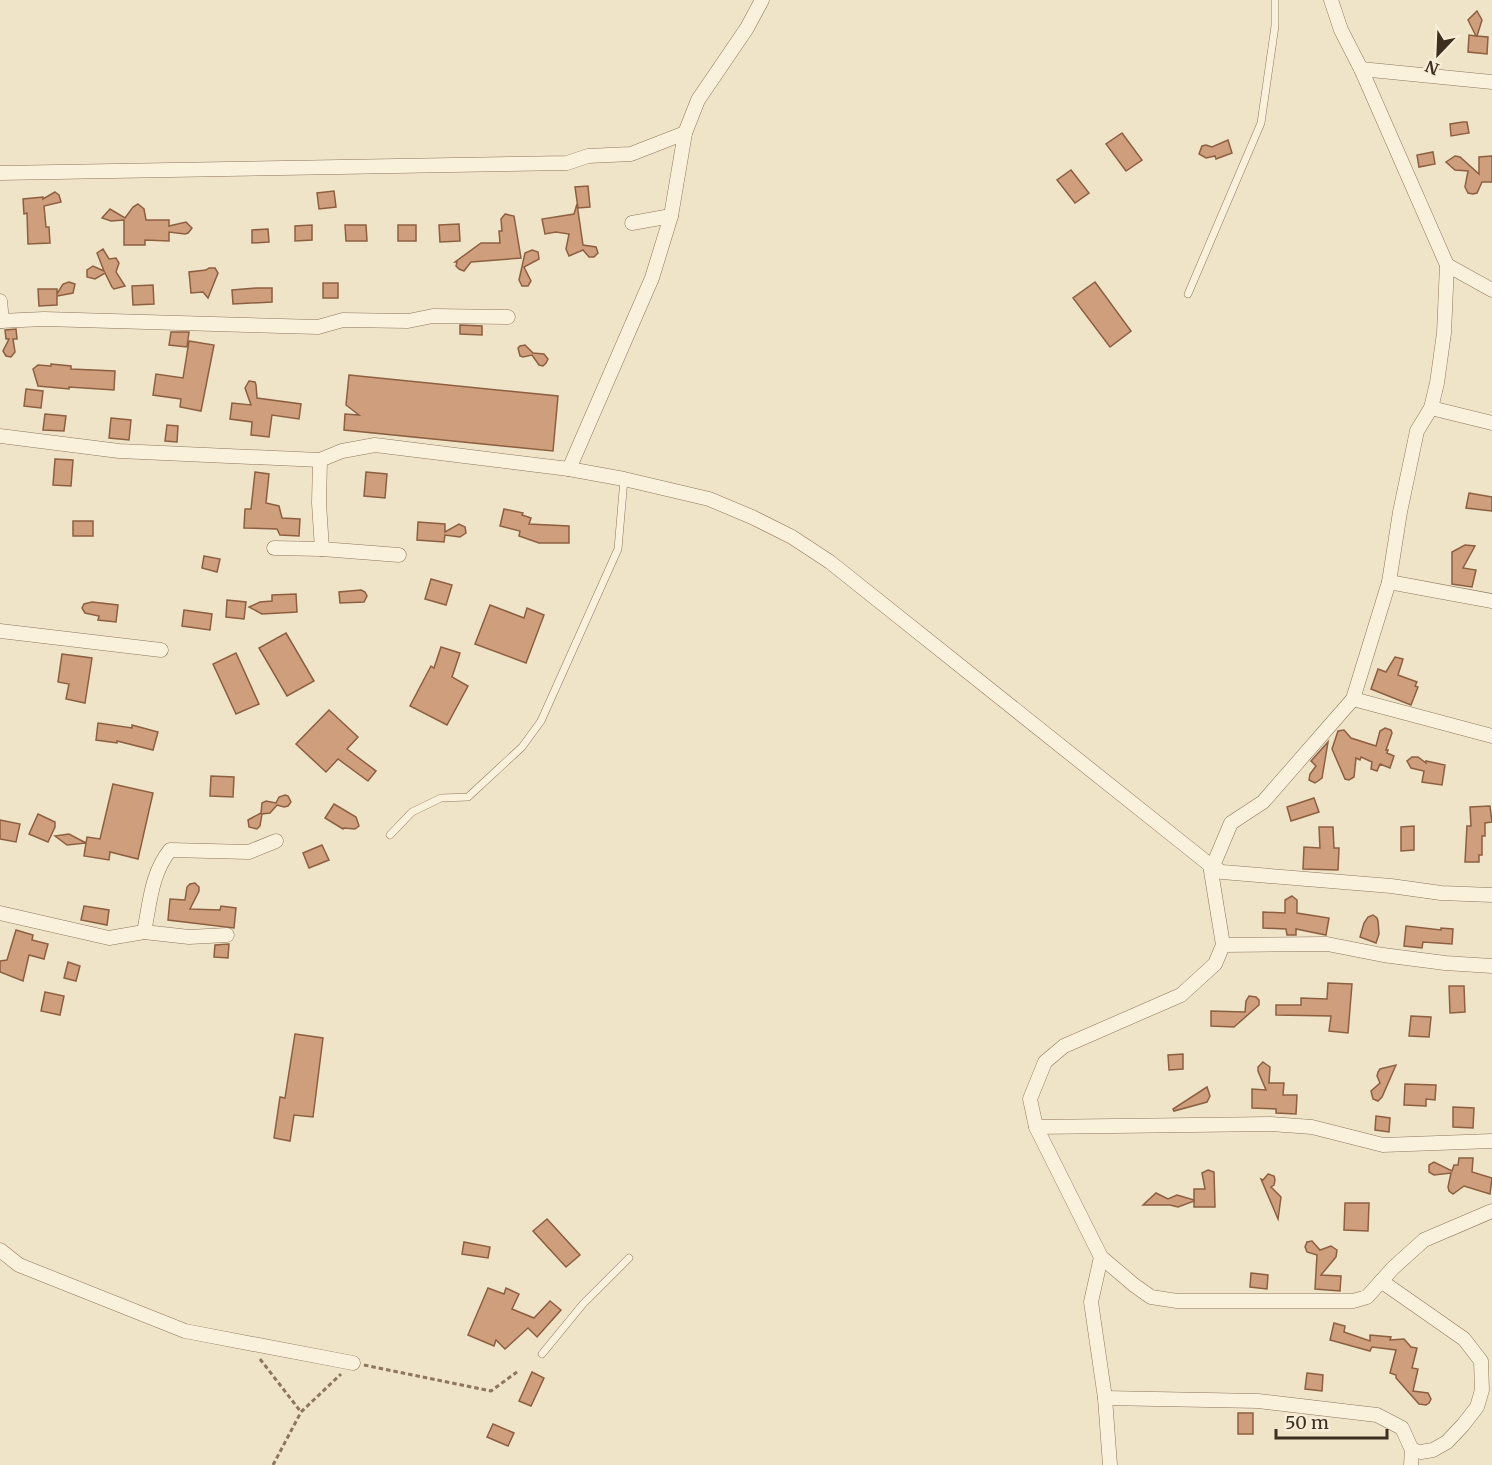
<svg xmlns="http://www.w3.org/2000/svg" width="1492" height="1465" font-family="Merriweather,serif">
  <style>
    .building { fill: #cf9f7d; stroke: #8d5f41; stroke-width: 1.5 }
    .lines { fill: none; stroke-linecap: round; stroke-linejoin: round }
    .lane-casing { stroke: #8d765c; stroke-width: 8 }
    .street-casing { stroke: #8d765c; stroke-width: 15 }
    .path { stroke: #8d765c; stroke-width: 3; stroke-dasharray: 4.5 3; stroke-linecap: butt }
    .lane { stroke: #faf1dc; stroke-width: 7 }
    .street { stroke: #faf1dc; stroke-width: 14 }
  </style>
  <rect width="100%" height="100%" fill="#f0e4c8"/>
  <g class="building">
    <path d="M1477,11L1482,20L1477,36L1488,37L1487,54L1468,52L1469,35L1476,36L1468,20Z"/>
    <path d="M1463,122H1467L1469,133L1451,136L1450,124Z"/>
    <path d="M1122,133L1142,160L1126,171L1106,144Z"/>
    <path d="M1228,140L1232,153L1216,159L1215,156L1206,158L1199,154L1202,146L1206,145L1212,147Z"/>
    <path d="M1433,152L1435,164L1419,167L1417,155Z"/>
    <path d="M1455,156L1460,157L1479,174V157L1492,156V182H1482L1477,193L1473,194L1468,193L1465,187L1468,171L1455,170L1446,162Z"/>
    <path d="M1071,170L1089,193L1075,203L1057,180Z"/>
    <path d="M588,186L590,207L578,208L575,187Z"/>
    <path d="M334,191L336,207L319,209L317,193Z"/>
    <path d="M55,192L59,195L61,202L44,206L46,227H49L50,243L28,244L27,213L24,214L23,199L43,197V199Z"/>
    <path d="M138,204L144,209L146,220H169V226L186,222L192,228L188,233L185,234L169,232V241L145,240V245H124V220L111,221L102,218L110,209L125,218L133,207Z"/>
    <path d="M577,204L583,245L596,247L598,253L594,257H589L583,250L569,256L566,249L569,234L556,232L545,234L542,219L574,214Z"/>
    <path d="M505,214L514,216L521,258L471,262L464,271L459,269L456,266L457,262H455L481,243H500L499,231H502L501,219Z"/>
    <path d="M459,224L460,241L440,242L439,225Z"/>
    <path d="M312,225V240L295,241V226Z"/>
    <path d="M345,225H366L367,241H346Z"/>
    <rect x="398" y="225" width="18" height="16"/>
    <path d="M268,229L269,242L252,243V230Z"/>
    <path d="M103,249L109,259L116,258L119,263L116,272L125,286L114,289L112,287L105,273L95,279L87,277V270L93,266L104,271L97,253Z"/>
    <path d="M532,250L538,252L539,259L524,267L531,281L528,286H522L519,280L525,253Z"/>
    <path d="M209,268H215L218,273L208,298L203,292L191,293L189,272L206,270Z"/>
    <path d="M69,282L75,284L73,293L57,296V305L39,306L38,289H57V294L63,284Z"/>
    <path d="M1095,282L1131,331L1110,347L1073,298Z"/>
    <rect x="323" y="283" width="15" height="15"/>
    <path d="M153,285L154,304L133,305L132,286Z"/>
    <path d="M256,288H272V302L233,304L232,290Z"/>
    <path d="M460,325L482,326V335L460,334Z"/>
    <path d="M16,329L17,339H13L15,352L11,357L6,356L3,351L9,339H6L5,330Z"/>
    <path d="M171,332H189L187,347L169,345Z"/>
    <path d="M189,341L214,345L201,411L180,407L181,399L153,395L156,374L183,378Z"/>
    <path d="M525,345L533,353L544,354L548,359L546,363L543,366L539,365L532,355L523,357L520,356L518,348L520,346Z"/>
    <path d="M51,364L71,366V369L115,371L114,390L69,387V389L38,386L33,369L38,365L51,366Z"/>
    <path d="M349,375L558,396L553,451L344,430L345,414L359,415L346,405Z"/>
    <path d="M249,381L255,382L256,385L257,398L301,404L299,419L272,415L269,437L251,435L252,422L230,419L232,403L251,405L245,388Z"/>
    <path d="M26,389L43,391L41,408L24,406Z"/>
    <path d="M45,414L66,416L64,431L43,430Z"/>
    <path d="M111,418L131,420L129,440L109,438Z"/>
    <path d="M167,425L178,426L177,442L165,441Z"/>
    <path d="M55,459L73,460L71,486L53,485Z"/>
    <path d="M255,472L269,474L266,503L279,506L282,518L300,519L299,536L280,535L277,529L244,528L245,509H251Z"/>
    <path d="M366,472L387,474L385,498L364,496Z"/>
    <path d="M1469,493L1492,497V511L1466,508Z"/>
    <path d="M504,509L523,513L522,515L531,518L529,524L569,526V543H539L519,536L520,531L500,526Z"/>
    <rect x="73" y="521" width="20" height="15"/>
    <path d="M418,522L445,524V532L459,524L465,527L466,533L460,537L445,535L444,542L417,540Z"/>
    <path d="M1465,545L1475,546L1463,568L1476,570L1472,587L1452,584V552Z"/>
    <path d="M204,556L220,559L217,572L202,568Z"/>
    <path d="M431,579L452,585L446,605L425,599Z"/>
    <path d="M361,590L365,592L367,596L364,602L340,603L339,592Z"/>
    <path d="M296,594L297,612L262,614L249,607L260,602L272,601V595Z"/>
    <path d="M227,600L246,602L244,619L226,617Z"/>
    <path d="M92,602L118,605L116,622L98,620L99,616L85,613L82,608L84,604Z"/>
    <path d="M490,605L524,618L527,608L544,615L526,663L475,644Z"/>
    <path d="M184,610L212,614L210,630L182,626Z"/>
    <path d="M286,633L314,681L287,696L259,648Z"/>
    <path d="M441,647L460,653L452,677L468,686L447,725L410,706L431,666L434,668Z"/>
    <path d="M236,653L259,704L236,714L213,664Z"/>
    <path d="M62,654L92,658L85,703L66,699L69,684L58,682Z"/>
    <path d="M1395,657L1403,659L1398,675L1417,682L1415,686L1418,687L1411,705L1371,689L1378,669L1386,672Z"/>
    <path d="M329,710L358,737L347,749L376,771L368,781L338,759L326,772L296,744Z"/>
    <path d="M98,723L132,728V725L158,732L153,750L117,741V743L96,740Z"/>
    <path d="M1385,728L1391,730L1392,733L1386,750H1388L1387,753L1394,756L1390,768L1380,764L1377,771L1371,769L1372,762L1361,757L1360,760L1356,758L1354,777L1349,780L1345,779L1332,749L1338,731L1344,730L1351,738L1376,746L1380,731Z"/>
    <path d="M1328,742L1322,778L1315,783L1309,780L1310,774L1316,766L1311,761Z"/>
    <path d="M1412,757H1418L1426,763V761L1445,765L1442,785L1422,782L1424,771L1411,768L1407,761Z"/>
    <path d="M211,776L234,777L233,797L210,796Z"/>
    <path d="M113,784L153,793L138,859L110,852L109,860L84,856L86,843L67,845L55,836L69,834L86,843L87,837L100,839Z"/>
    <path d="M285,795L288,796L291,802L288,806L284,807L277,805L270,813L262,814L260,826L257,829L249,827L248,820L261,813L262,803L266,801L276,803L279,797Z"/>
    <path d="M1314,798L1319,812L1291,821L1287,807Z"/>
    <path d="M334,804L356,817L359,826L355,829L344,828L343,829L325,818Z"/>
    <path d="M1490,806L1492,822L1485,823V836H1482V855H1479V862H1465L1467,826H1471L1470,807Z"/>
    <path d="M38,814L55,822V827L48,842L29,834Z"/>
    <path d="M0,820L20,824L16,842L0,839Z"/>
    <path d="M1414,826V850L1401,851V827Z"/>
    <path d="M1319,827H1333L1334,848H1339L1338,870L1303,869L1304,847L1320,848Z"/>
    <path d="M322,845L329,860L309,868L303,853Z"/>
    <path d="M195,883L199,887V891L190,909L220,910L221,906L236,908L234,928L168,920L170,899L185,900L187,887L190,884Z"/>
    <path d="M1292,896L1297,900V913L1329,918L1326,935L1296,929V935H1287L1286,929L1263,928V912L1285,913V900Z"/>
    <path d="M84,906L109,910L107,925L81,920Z"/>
    <path d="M1373,915L1377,918L1378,921L1379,934L1376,943L1360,937L1364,923L1368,917Z"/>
    <path d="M1406,926L1441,930V928L1453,929L1452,944L1423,942L1422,948L1404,946Z"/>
    <path d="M16,930L33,935L32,940L48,944L44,959L29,955L23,981L0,972V961L7,960Z"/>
    <path d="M229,944L228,958L214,957L215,945Z"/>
    <path d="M68,962L80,966L76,981L64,978Z"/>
    <path d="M1328,983L1352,984L1348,1033L1329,1031L1331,1016L1276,1015V1005H1301V998L1327,999Z"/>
    <path d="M1449,986H1464L1465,1012L1450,1013Z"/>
    <path d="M45,992L64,996L60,1015L41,1011Z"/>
    <path d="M1249,996L1256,997L1259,1000V1005L1234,1027L1211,1026V1011L1245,1012L1246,1001Z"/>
    <path d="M1411,1016L1431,1017L1429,1037L1409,1036Z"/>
    <path d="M295,1034L323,1038L313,1117L294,1115L290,1141L274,1138L280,1097L285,1098Z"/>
    <path d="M1183,1054V1069L1169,1070L1168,1055Z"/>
    <path d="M1263,1062L1270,1067L1269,1083H1284L1283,1095H1297L1296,1114L1276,1113V1109L1252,1108V1089L1266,1090L1258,1071V1067Z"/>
    <path d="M1396,1065L1382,1097L1378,1101L1373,1099L1371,1091L1380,1083L1377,1076L1378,1072L1380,1069Z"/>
    <path d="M1405,1084L1436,1085L1435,1100L1426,1099V1106L1404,1105Z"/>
    <path d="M1207,1087L1210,1096L1207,1102L1174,1111L1173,1109Z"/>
    <path d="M1453,1107L1474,1108L1473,1128L1453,1127Z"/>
    <path d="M1376,1116L1390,1118L1389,1132L1375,1130Z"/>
    <path d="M1459,1158H1473L1472,1172L1492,1178L1490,1194L1464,1186L1453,1194L1449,1191L1448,1187L1451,1173L1434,1175L1429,1172V1165L1434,1162L1452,1171L1454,1165H1458Z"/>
    <path d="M1208,1170L1214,1172L1215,1207H1194V1201L1178,1207L1170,1205H1143L1156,1193L1168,1199L1177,1195L1194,1200V1189H1205L1202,1173Z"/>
    <path d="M1268,1174L1274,1176L1275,1180L1274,1185L1271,1187L1281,1197L1278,1219L1261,1179L1263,1180Z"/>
    <path d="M1345,1203H1369L1368,1231L1344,1230Z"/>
    <path d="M547,1219L580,1255L566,1267L533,1231Z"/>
    <path d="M1312,1241L1320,1250L1331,1246L1337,1250L1336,1257L1321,1275L1341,1276L1340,1291L1315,1289L1317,1255L1307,1252L1305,1247L1307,1242Z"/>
    <path d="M464,1242L490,1247L488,1258L462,1254Z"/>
    <path d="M1251,1273L1268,1275L1267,1289L1250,1287Z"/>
    <path d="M488,1288L504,1294L506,1288L519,1294L512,1309L534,1318L550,1301L561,1310L537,1337L528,1328L505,1349L496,1340L494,1346L468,1335Z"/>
    <path d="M1334,1323L1345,1326L1344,1332L1370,1341V1335L1391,1337L1390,1340L1404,1339L1411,1347L1417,1348L1412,1368L1418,1369L1413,1391L1428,1393L1431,1399L1429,1403L1426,1405L1419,1404L1396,1378V1375L1390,1373L1396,1350L1372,1347L1370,1351L1330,1340Z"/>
    <path d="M532,1372L544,1378L531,1406L519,1401Z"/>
    <path d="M1307,1373L1323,1375L1322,1391L1305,1389Z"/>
    <rect x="1238" y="1413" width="15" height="21"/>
    <path d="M493,1424L514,1433L508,1446L487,1437Z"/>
  </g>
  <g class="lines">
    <g class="lane-casing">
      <g id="lane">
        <path d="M1188,294L1261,123L1275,26V0"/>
        <path d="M390,835L412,812L441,798L468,797L522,747L541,721L618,549L624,479"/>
        <path d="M542,1354L583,1304L629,1258"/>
      </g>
    </g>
    <g class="street-casing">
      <g id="street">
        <path d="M1331,0L1341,30L1361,69L1447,265L1444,333L1437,383L1431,408L1417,431L1400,512L1389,582L1353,699L1263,802L1231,823L1215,861L1210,865L1223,945L1215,964L1181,995L1064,1046L1045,1062L1030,1099L1036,1127L1101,1257L1134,1285L1151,1297L1177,1301H1353L1367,1297L1393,1268L1424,1240L1492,1211"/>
        <path d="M1361,69L1492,82"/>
        <path d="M0,173L567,163L588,156L631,154L685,133"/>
        <path d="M632,223L671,216"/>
        <path d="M1447,265L1492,290"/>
        <path d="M0,301L2,321"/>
        <path d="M0,321L44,319L318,327L343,320L408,321L433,316L508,317"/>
        <path d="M1431,408L1492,423"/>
        <path d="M0,436L119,451L320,460L342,451L375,445L569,469L624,479L709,499L752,517L792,537L830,562L1210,865L1222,872L1391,886L1441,893L1492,895"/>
        <path d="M320,460L319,503L322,549"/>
        <path d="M569,469L652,278L671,216L685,133L698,100L747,28L762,0"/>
        <path d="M274,548L322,549L399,555"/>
        <path d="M1389,582L1492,601"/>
        <path d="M0,631L161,650"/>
        <path d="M1353,699L1492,736"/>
        <path d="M0,913L109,938L144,932C150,903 151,874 170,850L249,852L276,841"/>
        <path d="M144,932L189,937L227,935"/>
        <path d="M1223,945L1327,944L1383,955L1445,963L1492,966"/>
        <path d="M1036,1127L1271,1124L1312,1127L1383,1145L1492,1141"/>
        <path d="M0,1250L19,1265L185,1331L353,1363"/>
        <path d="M1101,1257L1091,1302L1105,1398L1110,1465"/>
        <path d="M1381,1281L1464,1339L1481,1361L1482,1390L1477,1407L1463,1425L1447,1442L1433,1450L1421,1452L1412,1450"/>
        <path d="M1105,1398L1258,1401L1377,1415L1402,1428L1412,1450L1411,1465"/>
      </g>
    </g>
    <g class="path">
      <path d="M260,1359L301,1412"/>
      <path d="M364,1365L491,1391L517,1372"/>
      <path d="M273,1465L301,1412L341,1374"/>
    </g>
    <use href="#lane" class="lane"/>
    <use href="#street" class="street"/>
  </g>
  <g transform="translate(1438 54) rotate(203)" stroke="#f7eed8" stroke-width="4.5" paint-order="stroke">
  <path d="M0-4.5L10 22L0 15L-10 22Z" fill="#3d2e20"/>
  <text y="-9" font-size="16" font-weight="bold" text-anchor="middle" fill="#3d2e20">N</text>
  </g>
  <path d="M1276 1429v9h111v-9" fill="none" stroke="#3d2e20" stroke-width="3"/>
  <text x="1285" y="1429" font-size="18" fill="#3d2e20" stroke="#f7eed8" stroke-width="4.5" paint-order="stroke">50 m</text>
</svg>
